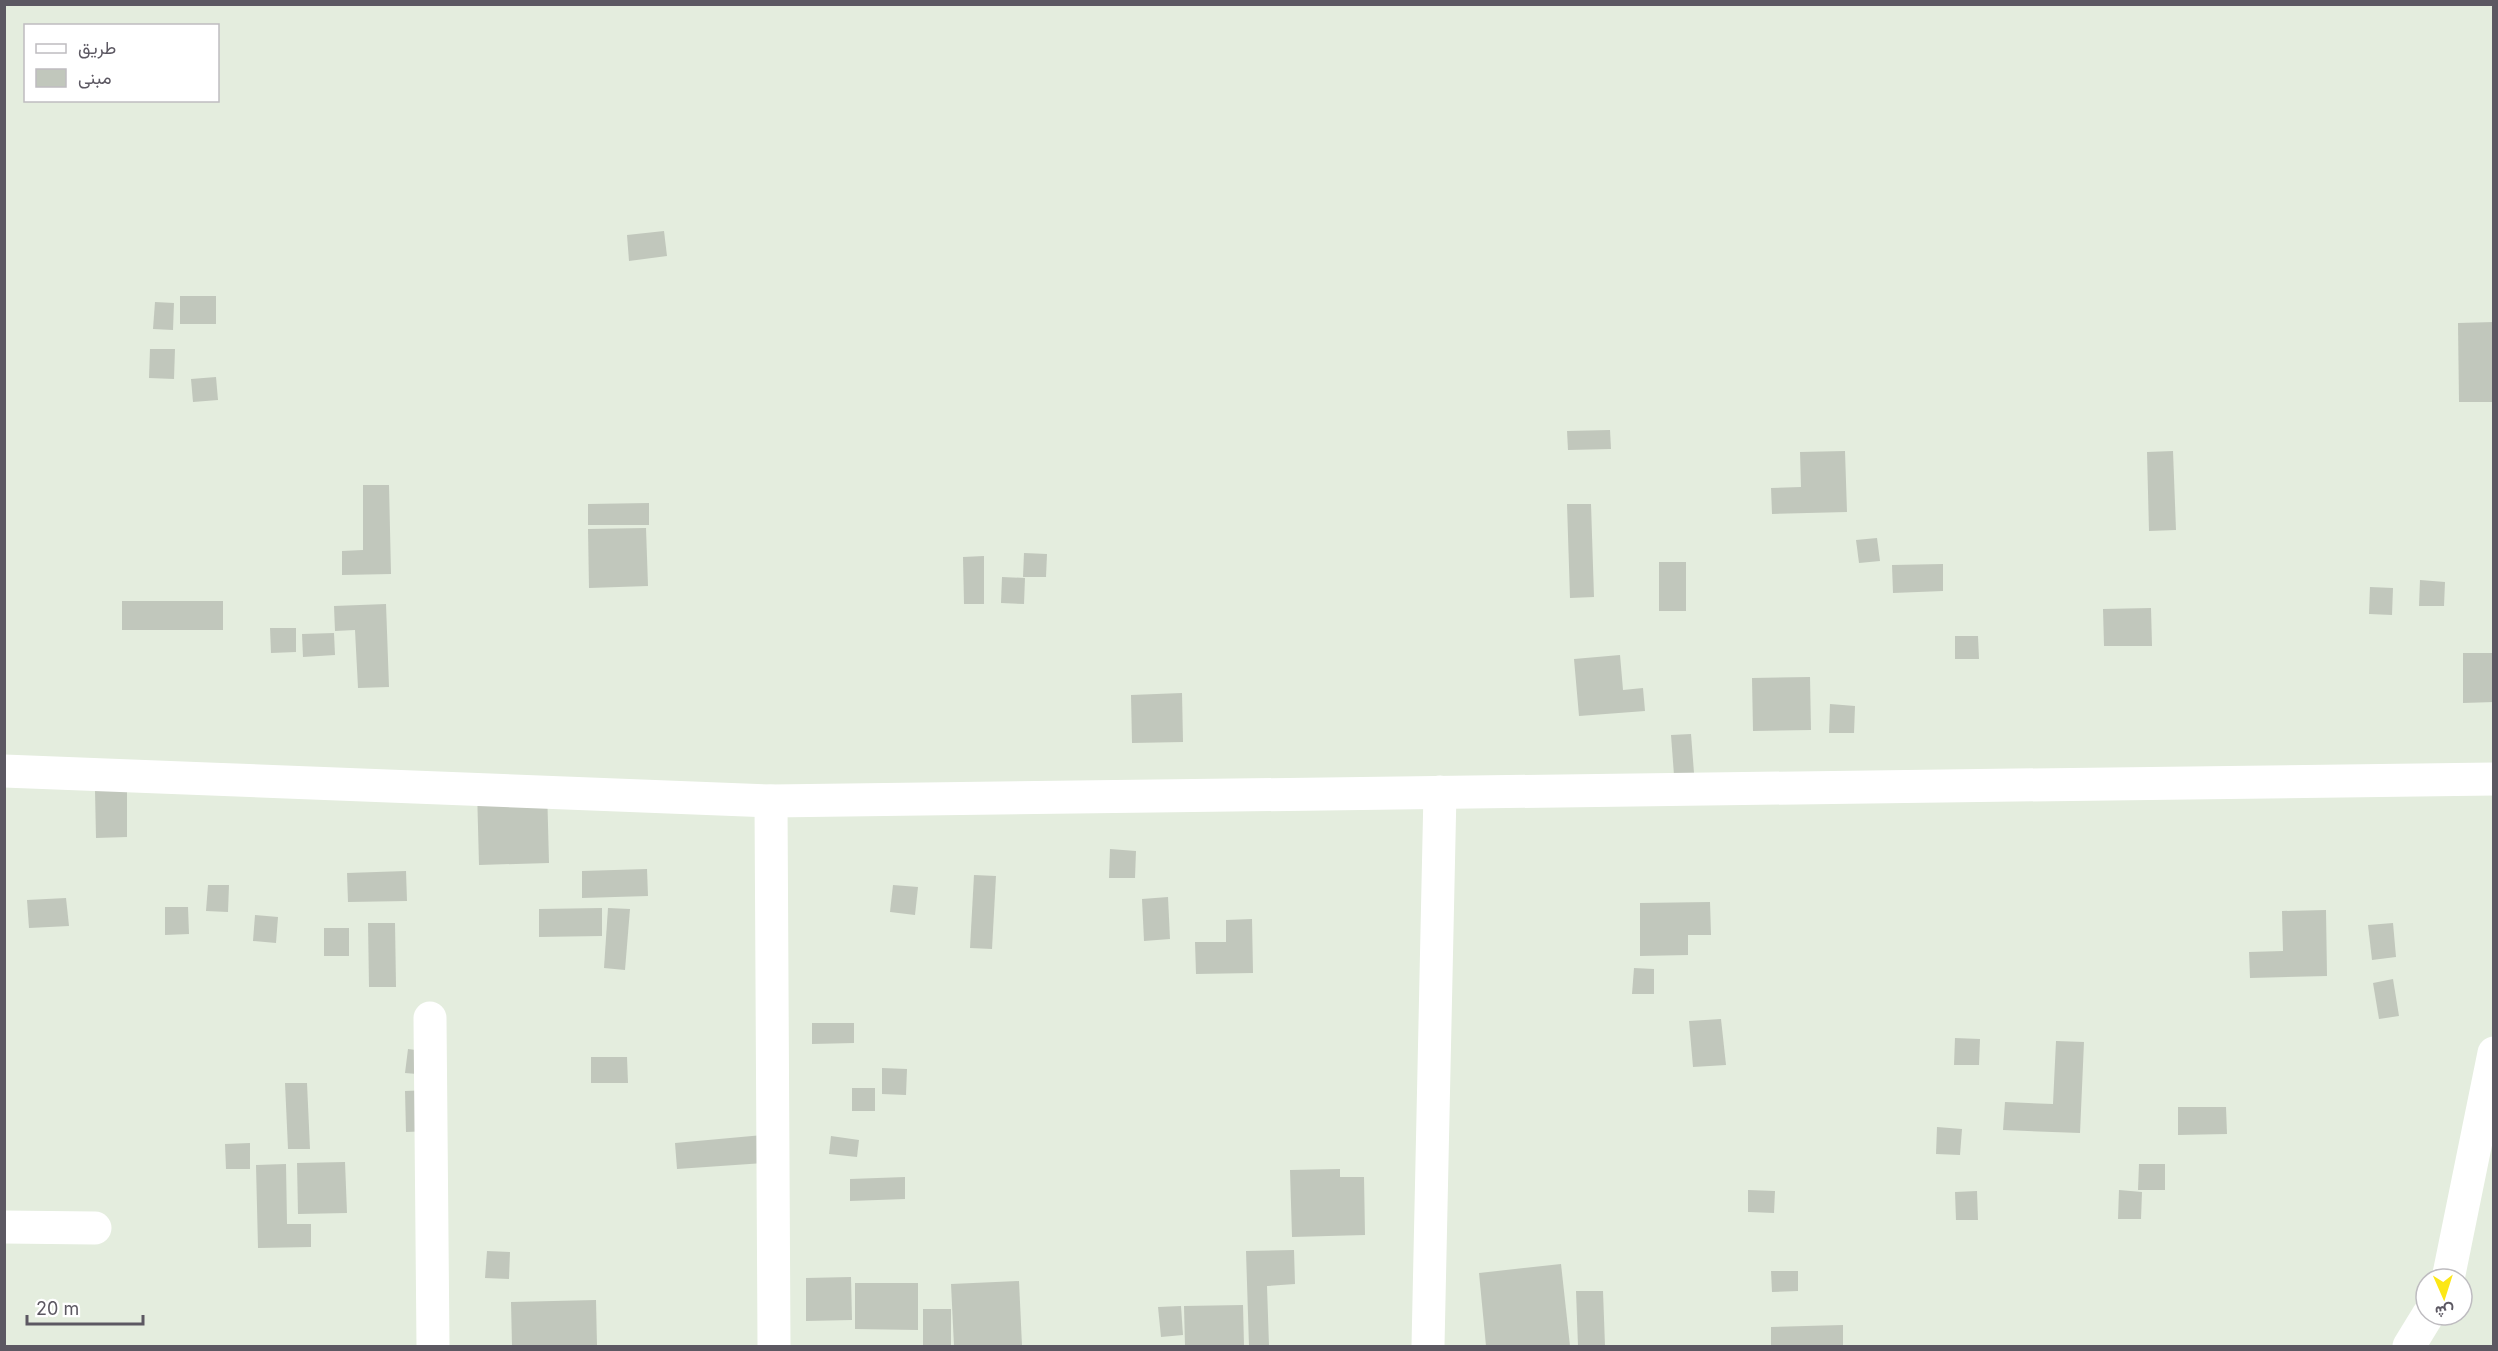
<svg xmlns="http://www.w3.org/2000/svg" width="2498" height="1351" font-family="Inter,Vazirmatn,sans-serif">
  <style>
    .building { fill: #c1c7bc }
    .lines { fill: none; stroke-linecap: round; stroke-linejoin: round }
    .minor { stroke: #fff; stroke-width: 33 }
  </style>
  <rect width="100%" height="100%" fill="#e4edde"/>
  <g class="building">
    <path d="M664,231L667,256L629,261L627,235Z"/>
    <rect x="180" y="296" width="36" height="28"/>
    <path d="M155,302L174,303L173,330L153,329Z"/>
    <path d="M2494,322V402H2459L2458,323Z"/>
    <path d="M150,349H175L174,379L149,378Z"/>
    <path d="M216,377L218,400L193,402L191,379Z"/>
    <path d="M1610,430L1611,449L1568,450L1567,431Z"/>
    <path d="M1845,451L1847,512L1772,514L1771,488L1801,487L1800,452Z"/>
    <path d="M2173,451L2176,530L2149,531L2147,452Z"/>
    <path d="M363,485H389L391,574L342,575V551L363,550Z"/>
    <path d="M649,503V525H588V504Z"/>
    <path d="M1567,504H1591L1594,597L1570,598Z"/>
    <path d="M646,528L648,586L589,588L588,529Z"/>
    <path d="M1877,538L1880,561L1859,563L1856,540Z"/>
    <path d="M1024,553L1047,554L1046,577H1023Z"/>
    <path d="M984,556V604H964L963,557Z"/>
    <rect x="1659" y="562" width="27" height="49"/>
    <path d="M1943,564V591L1893,593L1892,565Z"/>
    <path d="M1002,577L1025,578L1024,604L1001,603Z"/>
    <path d="M2420,580L2445,582L2444,606H2419Z"/>
    <path d="M2370,587L2393,588L2392,615L2369,614Z"/>
    <rect x="122" y="601" width="101" height="29"/>
    <path d="M386,604L389,687L358,688L355,630L335,631L334,606Z"/>
    <path d="M2151,608L2152,646H2104L2103,609Z"/>
    <path d="M270,628H296V652L271,653Z"/>
    <path d="M334,633L335,655L303,657L302,634Z"/>
    <path d="M1955,636H1978L1979,659H1955Z"/>
    <path d="M2463,653H2494V702L2463,703Z"/>
    <path d="M1620,655L1623,690L1643,688L1645,711L1579,716L1574,659Z"/>
    <path d="M1810,677L1811,730L1753,731L1752,678Z"/>
    <path d="M1182,693L1183,742L1132,743L1131,695Z"/>
    <path d="M1830,704L1855,706L1854,733H1829Z"/>
    <path d="M1691,734L1694,773L1674,775L1671,735Z"/>
    <path d="M547,787L549,863L479,865L477,789Z"/>
    <path d="M127,789V837L96,838L95,790Z"/>
    <path d="M1110,849L1136,851L1135,878H1109Z"/>
    <path d="M647,869L648,896L582,898V871Z"/>
    <path d="M406,871L407,901L348,902L347,873Z"/>
    <path d="M974,875L996,876L992,949L970,948Z"/>
    <path d="M208,885H229L228,912L206,911Z"/>
    <path d="M893,885L918,887L915,915L890,912Z"/>
    <path d="M1168,897L1170,939L1144,941L1142,899Z"/>
    <path d="M66,898L69,926L29,928L27,900Z"/>
    <path d="M1710,902L1711,935H1688V955L1640,956V903Z"/>
    <path d="M165,907H188L189,934L165,935Z"/>
    <path d="M602,908V936L539,937V909Z"/>
    <path d="M608,908L630,909L625,970L604,968Z"/>
    <path d="M2326,910L2327,976L2250,978L2249,952L2283,951L2282,911Z"/>
    <path d="M255,915L278,917L276,943L253,941Z"/>
    <path d="M1252,919L1253,973L1196,974L1195,942H1226V920Z"/>
    <path d="M368,923H395L396,987H369Z"/>
    <path d="M2393,923L2396,957L2372,960L2368,925Z"/>
    <rect x="324" y="928" width="25" height="28"/>
    <path d="M1634,968L1654,969V994H1632Z"/>
    <path d="M2393,979L2399,1016L2379,1019L2373,983Z"/>
    <path d="M1721,1019L1726,1065L1693,1067L1689,1021Z"/>
    <path d="M812,1023H854V1043L812,1044Z"/>
    <path d="M1955,1038L1980,1039L1979,1065H1954Z"/>
    <path d="M2056,1041L2084,1042L2080,1133L2003,1130L2005,1102L2053,1104Z"/>
    <path d="M408,1049L431,1052L429,1075L405,1073Z"/>
    <path d="M591,1057H627L628,1083H591Z"/>
    <path d="M882,1068L907,1069L906,1095L882,1094Z"/>
    <path d="M285,1083H307L310,1149H288Z"/>
    <rect x="852" y="1088" width="23" height="23"/>
    <path d="M430,1090L431,1131L406,1132L405,1091Z"/>
    <path d="M2178,1107H2226L2227,1134L2178,1135Z"/>
    <path d="M1937,1127L1962,1129L1960,1155L1936,1154Z"/>
    <path d="M763,1135L765,1163L677,1169L675,1143Z"/>
    <path d="M831,1136L859,1140L857,1157L829,1154Z"/>
    <path d="M250,1143V1169H226L225,1144Z"/>
    <path d="M345,1162L347,1213L298,1214L297,1163Z"/>
    <path d="M286,1164L287,1224H311V1247L258,1248L256,1165Z"/>
    <path d="M2139,1164H2165V1190H2138Z"/>
    <path d="M1340,1169V1177H1364L1365,1235L1292,1237L1290,1170Z"/>
    <path d="M905,1177V1199L850,1201V1179Z"/>
    <path d="M1748,1190L1775,1191L1774,1213L1748,1212Z"/>
    <path d="M2119,1190L2142,1192L2141,1219H2118Z"/>
    <path d="M1977,1191L1978,1220H1956L1955,1192Z"/>
    <path d="M1294,1250L1295,1284L1267,1286L1269,1346H1249L1246,1251Z"/>
    <path d="M487,1251L510,1252L509,1279L485,1278Z"/>
    <path d="M1561,1264L1570,1346H1486L1479,1273Z"/>
    <path d="M1771,1271H1798V1291L1772,1292Z"/>
    <path d="M851,1277L852,1320L806,1321V1278Z"/>
    <path d="M1019,1281L1022,1346H954L951,1284Z"/>
    <path d="M855,1283H918V1330L855,1329Z"/>
    <path d="M1576,1291H1603L1605,1346H1578Z"/>
    <path d="M596,1300L597,1346H512L511,1302Z"/>
    <path d="M1243,1305L1244,1346H1185L1184,1306Z"/>
    <path d="M1181,1306L1183,1335L1161,1337L1158,1307Z"/>
    <rect x="923" y="1309" width="28" height="37"/>
    <path d="M1843,1325V1346H1771V1327Z"/>
  </g>
  <g class="lines">
    <g class="minor">
      <path d="M4,771L771,801L2494,779"/>
      <path d="M771,801L774,1346"/>
      <path d="M430,1018L433,1346"/>
      <path d="M4,1227L95,1228"/>
      <path d="M2448,1279L2494,1053"/>
      <path d="M1428,1346L1440,792"/>
      <path d="M2409,1346L2428,1315"/>
    </g>
  </g>
  <rect width="2498" height="1351" fill="none" stroke="#5c5862" stroke-width="12"/>
  <rect x="24" y="24" width="195" height="78" fill="#ffffff" stroke="#bebcc0" stroke-width="1.5"/>
  <rect x="36" y="44" width="30" height="9" fill="#ffffff" stroke="#bebcc0" stroke-width="1.5"/>
  <text x="78" y="54" font-size="18" fill="#5c5862">طريق</text>
  <rect x="36" y="69" width="30" height="18" fill="#c1c7bc" stroke="#bebcc0" stroke-width="1.5"/>
  <text x="78" y="84" font-size="18" fill="#5c5862">مبنى</text>
  <g transform="translate(2444 1297) rotate(177)"><circle r="28" fill="#ffffff" stroke="#bebcc0" stroke-width="1.5"/>
  <path d="M0-4.5L10 22L0 15L-10 22Z" fill="#fce716"/>
  <text y="-9" font-size="16" font-weight="bold" text-anchor="middle" fill="#5c5862">ش</text>
  </g>
  <path d="M27 1315v9h116v-9" fill="none" stroke="#5c5862" stroke-width="3"/>
  <text x="36" y="1315" font-size="18" fill="#5c5862" stroke="#ffffff" stroke-width="4.5" paint-order="stroke">20 m</text>
</svg>
